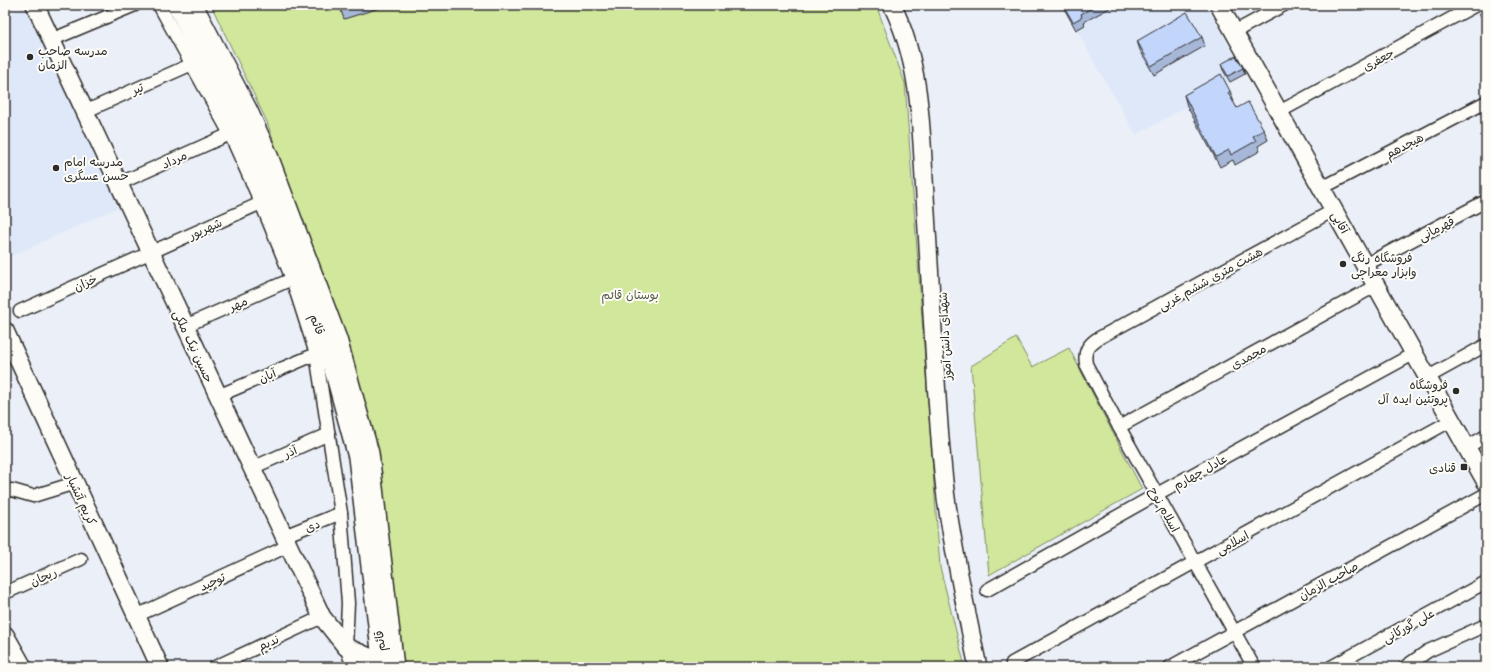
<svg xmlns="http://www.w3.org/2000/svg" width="1491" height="672" font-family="Mali,'Playpen Sans Arabic',sans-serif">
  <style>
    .built { fill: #dfe8f9 }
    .green { fill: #d1e79c; stroke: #7e8964 }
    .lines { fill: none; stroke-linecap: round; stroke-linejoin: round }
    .street-casing { stroke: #2b2b2b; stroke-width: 15 }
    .secondary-casing { stroke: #2b2b2b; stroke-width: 20 }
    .street { stroke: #fdfcf7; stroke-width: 12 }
    .secondary { stroke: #fdfcf7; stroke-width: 17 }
    .wall { fill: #a7b7d8; stroke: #2b2b2b }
    .building { fill: #c2d5fb; stroke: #2b2b2b }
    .poi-dot { fill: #2b2b2b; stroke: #fdfcf7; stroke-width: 1.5 }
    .labels { text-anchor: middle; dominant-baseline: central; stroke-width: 4; stroke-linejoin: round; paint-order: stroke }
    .poi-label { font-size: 12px; fill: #2b2b2b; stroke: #fdfcf7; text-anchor: start }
    .street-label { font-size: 12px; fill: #2b2b2b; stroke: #fdfcf7 }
    .park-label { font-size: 12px; fill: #545a47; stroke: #fdfcf7 }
  </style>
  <rect width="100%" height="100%" fill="#ebf0f8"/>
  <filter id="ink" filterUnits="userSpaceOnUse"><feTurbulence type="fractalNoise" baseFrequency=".025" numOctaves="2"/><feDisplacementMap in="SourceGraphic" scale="8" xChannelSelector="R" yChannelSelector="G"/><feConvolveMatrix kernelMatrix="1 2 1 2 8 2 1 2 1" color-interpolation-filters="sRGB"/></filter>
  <g filter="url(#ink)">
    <g class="built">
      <path d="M32,5L124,205L5,259V16Z"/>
      <path d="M1062,5H1206L1245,74L1136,135Z"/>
    </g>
    <g class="green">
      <path d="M211,5H876L905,83L940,567L965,667H404L372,432L267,122Z"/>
      <path d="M1016,338L1032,367L1069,348L1142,489L989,575L971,366Z"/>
    </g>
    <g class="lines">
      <g class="street-casing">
        <g id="street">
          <path d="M159,5L230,134L261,203L292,279L316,354L341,513L348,603L346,647L353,667"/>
          <path d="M1482,5L1486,12"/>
          <path d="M1234,32L1284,5"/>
          <path d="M51,40L135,5"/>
          <path d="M84,112L190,65"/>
          <path d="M1279,112L1476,5"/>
          <path d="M118,184L230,134"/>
          <path d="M1322,188L1486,102"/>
          <path d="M1365,265L1486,201"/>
          <path d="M20,311L261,203"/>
          <path d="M185,326L292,279"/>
          <path d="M1428,377L1486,345"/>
          <path d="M218,396L316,354"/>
          <path d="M1119,427L1377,285"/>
          <path d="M1467,447L1486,436"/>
          <path d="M252,468L329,434"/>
          <path d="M5,491L12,490L33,496L75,483"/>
          <path d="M284,536L341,513"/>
          <path d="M987,590L1157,494L1415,353"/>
          <path d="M5,593L81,559"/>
          <path d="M136,616L288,546"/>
          <path d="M1012,663L1452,420"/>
          <path d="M215,667L322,617"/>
          <path d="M1170,667L1486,494"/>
          <path d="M1254,667L1119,427L1086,364C1084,352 1087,346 1097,339L1334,210"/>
          <path d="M1331,667L1486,582"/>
          <path d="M1405,667L1428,651L1486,625"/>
        </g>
      </g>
      <g class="secondary-casing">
        <g id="secondary">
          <path d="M35,5L322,617L346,647L381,662"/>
          <path d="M176,5L245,138L327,347L357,457L382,667"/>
          <path d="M194,5L249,111L268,153L338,339L370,453L395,667"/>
          <path d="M892,5C919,59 921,119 924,179C927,224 929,269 932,314C936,375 938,437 946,498C954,555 966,611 978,667"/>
          <path d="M1219,5L1486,482"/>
          <path d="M5,331L160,667"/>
          <path d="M5,635L23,667"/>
          <path d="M5,661L8,667"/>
        </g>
      </g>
      <use href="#street" class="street"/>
      <use href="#secondary" class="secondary"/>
    </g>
    <g class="wall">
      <path d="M339,5H389L344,19Z"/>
      <path d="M1062,5H1115L1084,22L1085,25L1076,30Z"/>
      <path d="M1202,37L1205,46L1154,75L1140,50L1137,41Z"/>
      <path d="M1221,64L1243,68L1245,74L1230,82L1223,70Z"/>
      <path d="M1230,91L1234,102H1233L1237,108L1264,130L1268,140L1258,146L1260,151L1235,165L1233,160L1220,167L1187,106L1184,95Z"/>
    </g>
    <g class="building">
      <path d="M339,5H348L340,8Z"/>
      <path d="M1063,5H1097L1081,14L1082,17L1073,22Z"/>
      <path d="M1187,12L1202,37L1151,66L1137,41Z"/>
      <path d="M1236,56L1243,68L1228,76L1221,64Z"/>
      <path d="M1221,74L1230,91L1228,93L1237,108L1248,102L1264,130L1253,136L1256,141L1231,155L1229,150L1216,157L1184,95Z"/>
    </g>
  </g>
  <g class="poi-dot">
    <circle cx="30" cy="57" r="4"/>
    <circle cx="56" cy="168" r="4"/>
    <circle cx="1343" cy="264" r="4"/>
    <circle cx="1456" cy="391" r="4"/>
    <rect x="1460" y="463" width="8" height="8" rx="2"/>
  </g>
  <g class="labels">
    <g class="poi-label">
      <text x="38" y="50">مدرسه صاحب<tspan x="38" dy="14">الزمان</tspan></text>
      <text x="64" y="161">مدرسه امام<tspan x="64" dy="14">حسن عسگری</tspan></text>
      <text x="1351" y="257">فروشگاه رنگ<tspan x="1351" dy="14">وابزار معراجی</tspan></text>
      <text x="1448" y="384" text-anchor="end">فروشگاه<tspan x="1448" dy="14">پروتئین ایده آل</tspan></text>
      <text x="1456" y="467" text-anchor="end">قنادی</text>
    </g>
    <g class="street-label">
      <text transform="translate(1378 59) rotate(-29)">جعفری</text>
      <text transform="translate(137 88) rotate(-24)">تیر</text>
      <text transform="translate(1404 145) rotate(-28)">هیجدهم</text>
      <text transform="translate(174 159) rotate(-24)">مرداد</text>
      <text transform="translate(1341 222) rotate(61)">آقایی</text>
      <text transform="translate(205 228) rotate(-24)">شهریور</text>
      <text transform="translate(1436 228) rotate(-28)">قهرمانی</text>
      <text transform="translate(1210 278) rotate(-29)">هشت متری ششم غربی</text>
      <text transform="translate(85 282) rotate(-24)">خزان</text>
      <text transform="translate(238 303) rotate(-23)">مهر</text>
      <text transform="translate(318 324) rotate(69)">قائم</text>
      <text transform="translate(944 336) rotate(-93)">شهدای دانش آموز</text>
      <text transform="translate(194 346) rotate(65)">حسین نیک ملکی</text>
      <text transform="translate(1248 356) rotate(-29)">محمدی</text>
      <text transform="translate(267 375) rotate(-23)">آبان</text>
      <text transform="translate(290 451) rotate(-23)">آذر</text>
      <text transform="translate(1200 471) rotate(-29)">عادل چهارم</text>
      <text transform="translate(82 499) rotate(65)">کریم آتشبار</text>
      <text transform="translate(1165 509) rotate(61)">اسلام نوح</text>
      <text transform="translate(312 525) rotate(-22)">دی</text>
      <text transform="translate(1232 542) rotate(-29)">اسلامی</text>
      <text transform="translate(43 576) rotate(-24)">ریحان</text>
      <text transform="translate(1328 580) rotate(-29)">صاحب الزمان</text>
      <text transform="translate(212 581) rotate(-25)">توحید</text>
      <text transform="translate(1408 625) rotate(-29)">علی گورکانی</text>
      <text transform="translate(379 641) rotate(-97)">قائم</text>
      <text transform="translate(268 642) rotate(-25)">ندیم</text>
    </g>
    <g class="park-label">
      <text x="630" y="294">بوستان قائم</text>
    </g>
  </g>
  <rect width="1491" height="672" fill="none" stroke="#fdfcf7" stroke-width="20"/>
  <rect x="10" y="10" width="1471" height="652" fill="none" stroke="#2b2b2b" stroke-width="1.5" filter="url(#ink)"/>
</svg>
